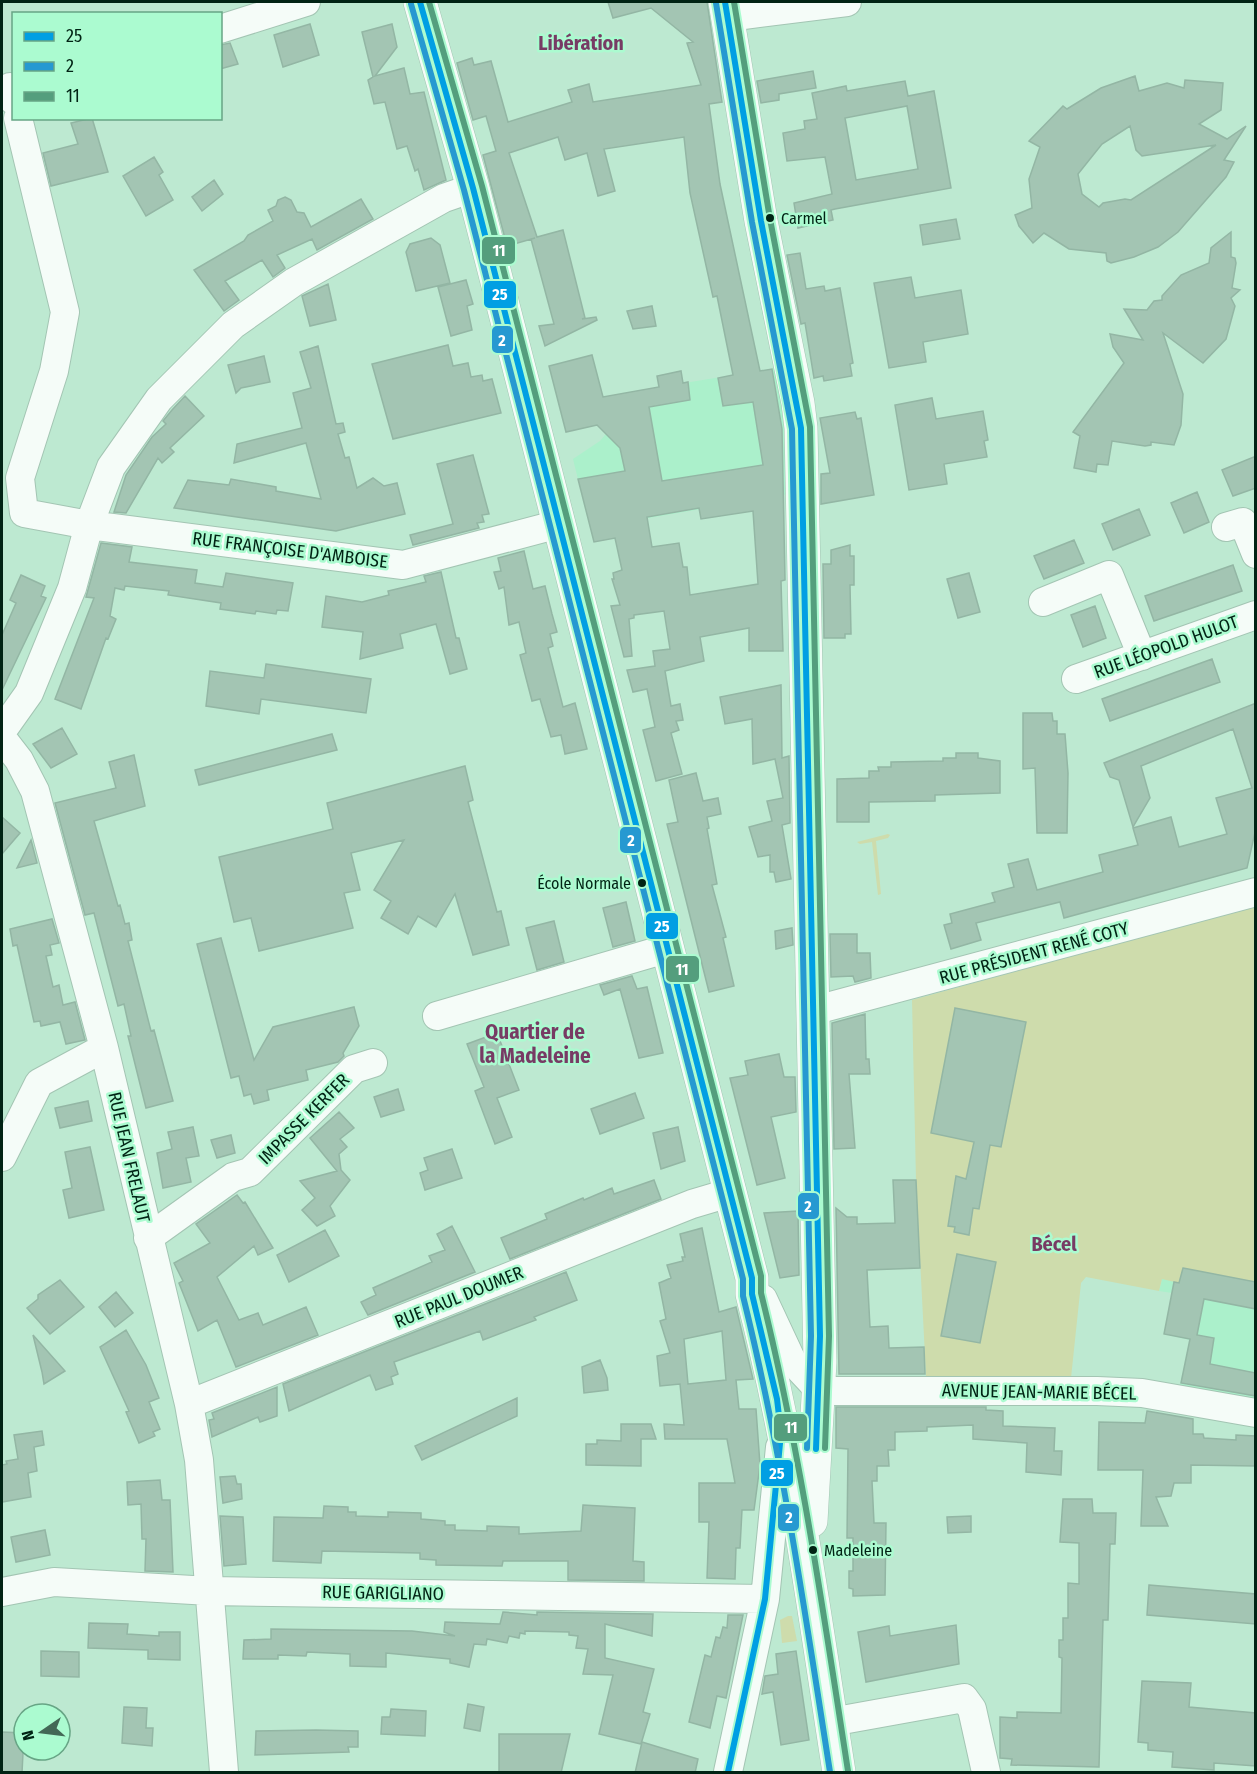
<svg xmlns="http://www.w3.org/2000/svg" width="1257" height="1774" font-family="'Fira Sans Condensed',sans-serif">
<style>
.built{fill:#abf0cb}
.green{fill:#cedcac}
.building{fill:#a3c5b3;stroke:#93b6a4;stroke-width:1.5;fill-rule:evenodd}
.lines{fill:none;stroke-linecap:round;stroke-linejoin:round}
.minor-casing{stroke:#a3c5b3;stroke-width:30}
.major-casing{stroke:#a3c5b3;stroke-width:34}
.minor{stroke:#f5fcf8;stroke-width:28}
.major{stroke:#f5fcf8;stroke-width:33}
.bus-1-casing{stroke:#abfbd0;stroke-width:10}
.bus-2-casing{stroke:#abfbd0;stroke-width:10}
.bus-3-casing{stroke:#abfbd0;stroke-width:10}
.bus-1{stroke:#009fe3;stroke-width:6}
.bus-2{stroke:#2699d1;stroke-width:6}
.bus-3{stroke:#549e7d;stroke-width:6}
.bus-dot{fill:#012314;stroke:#abfbd0;stroke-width:2}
.labels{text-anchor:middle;stroke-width:5;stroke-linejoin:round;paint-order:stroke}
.bus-label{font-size:16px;fill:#012314;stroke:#abfbd0;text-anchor:start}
.street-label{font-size:18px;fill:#012314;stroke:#abfbd0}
.neighbourhood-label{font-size:20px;font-weight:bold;fill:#773b64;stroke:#abfbd0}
.quarter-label{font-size:21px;font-weight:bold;fill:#773b64;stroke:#abfbd0}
.line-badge{stroke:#abfbd0;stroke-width:2}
.badge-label{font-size:16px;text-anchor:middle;font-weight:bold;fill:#fff}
</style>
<rect width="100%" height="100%" fill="#bde9d1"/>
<path class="built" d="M776,368L786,424L789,494L590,528L573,459L600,441L614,424L619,406L617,394Z
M1183,1268L1255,1282V1400L1180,1385L1190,1340L1164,1334L1172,1293L1159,1291L1162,1279Z"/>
<path class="green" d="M888,834L890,835L888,838L876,841L881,894L878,895L872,842L860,844L857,842Z
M1255,905V1282L1183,1268L1179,1283L1162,1279L1159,1291L1086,1277L1081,1283L1071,1378L926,1376L916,1180L912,1000Z
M788,1616H792L797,1641L782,1643L780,1620Z"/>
<path class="building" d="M608,2H707L722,102L709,104L720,184L760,371L772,369L782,429L785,580L781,581L783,651H749V628L700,637L704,661L665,671L671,706L680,704L683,720L676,721L679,730L671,733L682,774L656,781L643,730L655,727L647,689L633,692L627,670L655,666L653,651L670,649L664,611L634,615V618L629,619L632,656L624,657L611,606L620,605L612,579H614L613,573L622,570L615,538L594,542L578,479L625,471L620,448L597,425L566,432L549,366L592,355L603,397L659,387L657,376L681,371L683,383L688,382L690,400L649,407L662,481L763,465L753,402L723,406L718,378L733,375L717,296L713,297L690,193L684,137L604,149L615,191L598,196L587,153L565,160L558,137L509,153L537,237L563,230L585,318L582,319L596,317L597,320L545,346L539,326L554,324L531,239L535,238L507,246L483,155L496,151L486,116L473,120L457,63L472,58L474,65L491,61L508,122L572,102L568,90L589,84L593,102L701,85L687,43L693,42L651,8L613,18ZM699,508L701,519L753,511L758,584L690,595L687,567H683L679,543L652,547L647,517Z
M310,24L319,55L283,67L274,35Z
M392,24L397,47L375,76L404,68L410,94L424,92L446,180L424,190L418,169L415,171L407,146L397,149L385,102L374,104L368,80L373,77L362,32Z
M230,43L238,64L220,69V45Z
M813,71L816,88L779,94V100L761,103L757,81Z
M1135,76L1139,91L1167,83L1184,88L1185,80L1223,83L1221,110L1199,124L1227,139L1246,126L1224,160L1234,162L1226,177L1178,232L1158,247L1134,257L1111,263L1107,261L1106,253L1069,249L1044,233L1033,243L1019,226L1015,215L1032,208L1029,179L1040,147L1029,141L1063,106L1067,109L1101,88ZM1130,126L1136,150L1142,156L1216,145L1131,200L1125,199L1103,203L1099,207L1082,194L1078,174L1102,144Z
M905,81L908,96L934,91L951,188L835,209L831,210L833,220L798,228L794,203L832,194L825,157L787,161L783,133L805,129L804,121L817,119L812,93L846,86L847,91ZM907,106L918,169L856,180L845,118Z
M92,118L108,172L51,186L43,153L78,144L71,123Z
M154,157L163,172L159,175L173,200L146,216L123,176Z
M214,180L223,194L202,211L192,197Z
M285,197L291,200L297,212L304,213L311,227L361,199L373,219L317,250L312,239L277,255L285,268L273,277L262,260L225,281L239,300L224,311L194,270L244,241L248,235L273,221L268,210L276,206L278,200Z
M956,219L960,239L923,245L920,225Z
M1231,232V257L1235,258L1236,263L1232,288L1240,290L1231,298L1235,306L1226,339L1203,363L1163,333L1183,394L1181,425L1174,445L1151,442V445L1145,446L1112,441L1108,465L1097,464L1096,472L1074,468L1080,436L1073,432L1124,363L1113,347L1110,334L1143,340L1124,309L1147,310L1154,301L1162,300V296L1181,275L1209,263L1211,248Z
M431,238L440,245L450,283L416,291L406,252L410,244Z
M800,253L806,289L824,286L825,291L840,288L853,363L850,364L852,376L824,381L823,376L814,378L805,323L801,324L787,255Z
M911,277L915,298L961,290L968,334L923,342L926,362L889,368L874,283Z
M466,280L473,304L467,306L472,330L451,336L438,287Z
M328,284L336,320L310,326L302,296Z
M652,306L656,326L633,329L627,311Z
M448,345L453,366L468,363L471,377L482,375L483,381L492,379L501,413L393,439L372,364Z
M318,346L336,424L343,423L345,432L338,434L345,458L349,457L357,488L373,478L384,486L397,483L405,514L336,531L174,508L188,480L229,485L231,479L276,487V491L321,499L306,443L234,463L237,444L302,428L293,393L311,388L300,352Z
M264,356L270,382L241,388L236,393L228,365Z
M185,396L204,416L170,448L174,452L162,463L158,458L126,513L114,512L126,475L152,437L166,424L163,421L172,410Z
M932,398L936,419L983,411L988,440L984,441L987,457L944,464L947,484L909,490L895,405Z
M855,412L857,419L861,418L874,495L821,504V474L830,473L820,418Z
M473,455L489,514L482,515L484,522L477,523L479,528L413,545L410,535L453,524L437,464Z
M1256,456V488L1233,496L1222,470Z
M1197,492L1209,522L1184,533L1171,503Z
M1139,509L1150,535L1113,550L1102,524Z
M1074,540L1084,563L1044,579L1034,556Z
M101,543L132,547L129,562L197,570L195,583L223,587L226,573L293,583L288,611L277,610L276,614L256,611L255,614L220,609L221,603L168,595L169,591L125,586L124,590L115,588L110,616L116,619L108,639L106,638L81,709L55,699L94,598L86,597Z
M850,545V556H854V585H850L851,634H845V638H824L823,564H831V550Z
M524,551L533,589L545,586L552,614L557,632L550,634L553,646L548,648L563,707L575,703L587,749L565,754L561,735L551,737L540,699L532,701L520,655L526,653L519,622L509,625L504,587L499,589L494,572L501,571L498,558Z
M1233,565L1242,591L1154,621L1145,596Z
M441,572L456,638H459L467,669L450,674L436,624L400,634L403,648L360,659L363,632L322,627L326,596L362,602L389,595L388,591L426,582L424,576Z
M969,573L980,612L958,618L947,579Z
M21,575L45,586L41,596L46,598L2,690V635L16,603L10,600Z
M1095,606L1106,638L1083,647L1071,615Z
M1212,659L1220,682L1110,721L1102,699Z
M266,664L371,679L366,713L261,699L259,714L206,706L210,671L264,678Z
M781,685L782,758L789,756L790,823L782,825L791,879L776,882L774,872H770V855L758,857L749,827L772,821L767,801L783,798L775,759L753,764L752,719L725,724L720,697Z
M1256,703V828L1247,868L1064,918L1060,902L976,923L981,940L951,949L944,925L952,923L950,914L995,902L992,893L1014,887L1008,864L1028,859L1037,890L1103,872L1099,855L1138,845L1133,828L1171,817L1179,847L1227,834L1216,798L1252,788L1233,729L1141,766L1150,798L1133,827L1119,780L1110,777L1104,763Z
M1023,713H1052L1053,721H1057V734H1065L1068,773L1067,833H1037L1035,768L1023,769Z
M62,728L77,754L51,768L33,744Z
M332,734L337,750L199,785L195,770Z
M956,753H978V758L1000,761V793L935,795V801L869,802V822H837V779L869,778V771H879L878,767H891V762L943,761V758H956Z
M134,755L145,806L94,821L118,906L120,905L125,924L129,923L132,940L128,941L151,1031L154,1030L173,1101L146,1108L128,1036H131L124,1004L118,1006L94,913L85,915L55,803L116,788L109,762Z
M465,766L473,800L468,802L497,912L501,911L509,945L473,955L455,894L436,927L418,916L408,934L381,918L391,901L374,890L404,840L351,853L360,890L344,893L353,928L259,951L251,918L234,922L219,857L333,829L327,803Z
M696,773L703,801L718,798L721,814L707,817L709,828L707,829L717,884L712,885L726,937L723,938L734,986L709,992L667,824L678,822L669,780Z
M2,817L20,833L2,854Z
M31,840L37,863L17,868Z
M626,902L635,941L613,947L603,908Z
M52,919L59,943L50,945L52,955L46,956L53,987L59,985L63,1005L75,1002L85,1040L66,1044L60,1022L41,1026L40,1021L34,1022L17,945L13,946L10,929Z
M554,921L564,962L537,970L526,928Z
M792,928L793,945L776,949L775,931Z
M830,934H857V953H870L871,978L855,982L853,976L831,977Z
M221,938L254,1060L273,1027L354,1007L359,1026L343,1053L344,1056L338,1062L306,1070L308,1080L267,1090L269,1100L254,1104L251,1094L244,1096L239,1076L231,1078L197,944Z
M632,976L637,989L647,987L663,1053L639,1058L620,989L604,995L600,985Z
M955,1008L1026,1022L1001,1147L990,1145L979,1209L973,1208L969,1235L954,1232L955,1227L948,1226L956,1176L966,1179L974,1142L931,1133Z
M865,1014L866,1059H869L870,1074H849L855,1148L834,1149L832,1023Z
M497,1033L519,1090L497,1098L512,1137L495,1144L475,1091L484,1087L467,1044Z
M779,1054L784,1077H795L796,1112L771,1117L785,1178L757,1185L730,1078L748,1075L745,1061Z
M398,1089L404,1110L381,1117L374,1097Z
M635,1093L644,1118L600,1134L591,1109Z
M88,1101L92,1121L60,1128L55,1108Z
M339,1112L354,1128L340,1139L347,1147L339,1154L341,1170L350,1180L330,1206L335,1216L317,1226L302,1210L315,1198L300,1181L337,1171L310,1138Z
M193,1127L199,1156L186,1158L191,1182L163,1188L157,1153L172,1149L168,1132Z
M678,1127L685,1161L661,1169L653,1133Z
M231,1135L235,1153L217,1158L211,1140Z
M90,1147L104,1210L69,1218L63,1190L72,1188L65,1152Z
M452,1149L462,1178L425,1190L420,1173L428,1170L424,1158Z
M654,1180L661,1199L510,1259L501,1238L547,1219L545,1214L583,1198L584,1200L612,1188L614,1194Z
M893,1180H916L920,1268L867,1270L870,1327L888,1326L889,1348L924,1347L925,1374H839L836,1208L847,1217H857V1224L895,1223Z
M237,1195L243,1203L245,1202L273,1248L258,1255L254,1246L217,1277L239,1320L258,1313L263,1325L306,1307L318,1335L236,1367L217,1320L198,1331L179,1283L183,1281L174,1263L210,1243L196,1224Z
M798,1211L799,1275L780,1278L764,1213Z
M452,1226L475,1272L368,1315L361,1302L376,1295L373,1288L432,1262L429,1256L445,1250L437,1234Z
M702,1228L719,1312L736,1307L753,1379L736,1380L739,1409H756L760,1465L754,1510H742L740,1548H736L735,1579L707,1578L709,1522H699V1483H735L727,1439H665L664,1424L684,1425L680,1384L660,1386L657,1356L670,1353L660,1321L666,1319L659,1283L671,1278L667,1265L683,1261L682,1257H685L680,1234ZM722,1331L726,1380L688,1384L684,1339Z
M325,1230L339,1256L289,1282L277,1255Z
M957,1254L996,1262L980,1343L941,1336Z
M1183,1268L1256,1282V1309L1204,1299L1197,1335L1214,1338L1210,1364L1256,1373V1396L1181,1383L1190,1339L1164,1334L1174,1282L1179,1283Z
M566,1272L577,1300L534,1317L536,1320L483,1340L480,1331L394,1362L398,1374L391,1377L393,1384L376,1390L370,1375L289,1411L283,1384Z
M60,1280L84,1307L50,1334L27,1308L38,1299V1295Z
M116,1292L133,1313L115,1327L99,1307Z
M126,1330L146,1365L159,1398L149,1402L160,1429L153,1432L155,1436L139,1443L126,1412L129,1411L100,1347Z
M33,1335L65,1371L44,1384L42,1372Z
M600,1360L607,1378L608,1390L584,1393L582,1367Z
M277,1387V1416L260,1422L258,1417L212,1437L209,1420L214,1419L212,1413Z
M517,1398V1416L422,1460L415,1446Z
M836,1407H986V1410L1003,1411V1426L1055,1428L1054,1451H1062L1061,1475L1026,1472L1027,1443L973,1439V1425L927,1427V1431L895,1432V1450H888L889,1466H877V1481H872L874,1523H886L885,1595L853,1596V1589L849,1588V1571H853V1538H847L848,1449L836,1448Z
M1147,1411L1193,1419V1434H1203L1204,1438L1236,1440V1435L1256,1436V1466L1191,1465V1483H1174L1171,1496L1156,1497L1168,1526H1141L1143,1470H1098L1099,1422L1145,1423Z
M621,1424H651L656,1439H641V1466L586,1465V1444H597V1440L621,1441Z
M42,1431L44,1445L34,1447L37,1471L28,1473L31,1497L2,1502V1465L7,1464L6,1461L18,1459L14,1435Z
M235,1476L237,1484H241L242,1499L223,1503L220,1477Z
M160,1480L162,1500H170L173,1572L145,1571L146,1539H142L141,1504L128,1505L127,1482Z
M1063,1499H1092L1093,1513H1116L1115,1544H1110L1108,1620H1103L1099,1767L1011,1765L1012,1759L1000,1758V1717L1017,1718V1712L1061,1713L1062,1658L1059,1657V1640H1063V1618H1068V1583L1079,1584V1543L1060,1542Z
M583,1505L635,1508L633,1561L644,1562V1581L568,1580V1561H503L502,1566L436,1565V1560L420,1559V1553L322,1551L321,1563L273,1561L274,1517L323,1518L324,1506L348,1507V1512H356V1516L388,1517V1512L421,1513V1519L445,1521V1525H455V1530L487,1531V1526L519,1527V1534L581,1531Z
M220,1516L243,1517L246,1564L224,1566Z
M971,1516V1532L948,1533L947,1517Z
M45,1530L50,1555L16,1562L11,1537Z
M1149,1585L1256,1594V1624L1147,1615Z
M503,1612L537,1615V1612L653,1614L652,1636L605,1624V1658L654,1669L643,1712L650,1714L641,1744L599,1734L613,1675L583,1674L588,1649L576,1648L578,1636L569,1635V1632L525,1631V1634L520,1633L519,1638L509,1636L507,1643L487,1639L486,1645L474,1644L469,1667L450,1663V1659L386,1653V1667L350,1666V1654L307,1652L306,1656L278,1655V1659H243L244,1640L271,1639V1629L412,1631L455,1636L444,1632L445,1622L500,1624Z
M728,1615H743L726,1698L717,1696L710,1728L689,1722L705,1655L711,1657L716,1637L720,1638L723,1627L727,1628Z
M89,1623L128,1624L127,1634L159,1636V1632H180V1660L148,1659V1650L88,1648Z
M956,1625L959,1664L866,1682L858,1632L889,1626L890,1636Z
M41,1651L79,1652V1677L41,1676Z
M796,1651L809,1740L781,1745L773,1692L762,1694L765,1676L778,1674L776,1654Z
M1142,1681L1191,1683L1189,1707L1256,1713V1766L1214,1763V1770L1172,1767L1173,1752L1148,1750V1743L1138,1742Z
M468,1704L484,1707L480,1731L464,1728Z
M124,1707L147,1708L146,1728H153L152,1746L122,1743Z
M391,1709L426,1711L425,1736L381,1734L382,1717H390Z
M316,1730L358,1731V1747H348L349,1752L255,1755L256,1731Z
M2,1732L24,1733L22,1773H2Z
M499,1734H570L561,1773H499Z
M642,1742L698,1759L695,1773H635Z"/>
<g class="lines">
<defs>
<path id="minor" d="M728,17L847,2
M220,29L306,2
M10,87L14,101
M18,118L65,312L54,371L20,478L24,513L89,525L403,565L559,524
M1226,527L1243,522L1256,554
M1043,602L1109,575L1142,656
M1076,679L1256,615
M2,731L29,693L72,588L89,525L111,467L159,399L233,325L294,282L444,198L473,188
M2,738L19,760L35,791L104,1048L189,1404L199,1460L224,1772
M812,1011L1256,892
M437,1016L669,948
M2,1157L39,1083L104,1048
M148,1238L233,1177L250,1172L354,1069L373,1063
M763,1299L792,1361L820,1391H1097L1142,1393L1256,1413
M189,1404L692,1204L729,1193
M2,1592L54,1582L210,1591L765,1599
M831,1722L964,1698L972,1709L986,1772
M728,1772L765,1599L780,1447"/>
<path id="major" d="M420,2L473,188L752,1278V1294C793,1451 814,1612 839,1772
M725,2L761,221L798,403L801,428L820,1362L811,1521"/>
</defs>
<use href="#minor" class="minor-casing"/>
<use href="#major" class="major-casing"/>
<use href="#minor" class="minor"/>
<use href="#major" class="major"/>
<defs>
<path id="bus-1" d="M420,2L473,188L752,1278V1294L777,1399L781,1433L765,1599L728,1772
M725,2L761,221L801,428L820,1336L816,1449"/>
<path id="bus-2" d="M716,3L752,222L792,429L811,1336L807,1448
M411,4L464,190L743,1279V1296C782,1453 805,1613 830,1772"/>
<path id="bus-3" d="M429,2L482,186L761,1276V1293C800,1450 823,1610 848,1771
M734,2L770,219L810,427L829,1336L825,1448"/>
</defs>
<use href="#bus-1" class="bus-1-casing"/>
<use href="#bus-2" class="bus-2-casing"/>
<use href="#bus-3" class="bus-3-casing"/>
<use href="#bus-1" class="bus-1"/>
<use href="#bus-2" class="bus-2"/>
<use href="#bus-3" class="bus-3"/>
</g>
<g class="bus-dot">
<circle cx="770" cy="218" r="5"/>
<circle cx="642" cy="883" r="5"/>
<circle cx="813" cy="1550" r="5"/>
</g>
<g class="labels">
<g class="bus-label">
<text x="781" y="224">Carmel</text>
<text x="631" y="889" text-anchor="end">École Normale</text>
<text x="824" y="1556">Madeleine</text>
</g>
<g class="street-label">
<text transform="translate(290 550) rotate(7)" y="6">RUE FRANÇOISE D'AMBOISE</text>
<text transform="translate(1166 647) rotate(-20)" y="6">RUE LÉOPOLD HULOT</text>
<text transform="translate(1034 953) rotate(-15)" y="6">RUE PRÉSIDENT RENÉ COTY</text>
<text transform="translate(304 1119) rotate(-45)" y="6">IMPASSE KERFER</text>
<text transform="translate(129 1157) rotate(77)" y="6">RUE JEAN FRELAUT</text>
<text transform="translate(459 1297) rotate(-22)" y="6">RUE PAUL DOUMER</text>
<text transform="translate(1039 1392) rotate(1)" y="6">AVENUE JEAN-MARIE BÉCEL</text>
<text transform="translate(383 1593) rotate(1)" y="6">RUE GARIGLIANO</text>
</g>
<g class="neighbourhood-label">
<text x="581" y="50">Libération</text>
<text x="1054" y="1251">Bécel</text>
</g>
<g class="quarter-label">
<text x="535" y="1039">Quartier de<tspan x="535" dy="24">la Madeleine</tspan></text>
</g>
</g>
<g class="line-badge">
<rect x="481" y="236" width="35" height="29" rx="6" fill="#549e7d"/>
<rect x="483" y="280" width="34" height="29" rx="6" fill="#009fe3"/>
<rect x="491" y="325" width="23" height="29" rx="6" fill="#2699d1"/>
<rect x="619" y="826" width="23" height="28" rx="6" fill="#2699d1"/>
<rect x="645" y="912" width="34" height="28" rx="6" fill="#009fe3"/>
<rect x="665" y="955" width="35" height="28" rx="6" fill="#549e7d"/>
<rect x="797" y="1192" width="23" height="28" rx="6" fill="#2699d1"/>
<rect x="773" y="1413" width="35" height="29" rx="6" fill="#549e7d"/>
<rect x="760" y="1459" width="34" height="28" rx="6" fill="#009fe3"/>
<rect x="777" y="1503" width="23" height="29" rx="6" fill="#2699d1"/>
</g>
<g class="badge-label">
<text x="499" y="256">11</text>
<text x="500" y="300">25</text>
<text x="502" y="346">2</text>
<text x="631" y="846">2</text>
<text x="662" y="932">25</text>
<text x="682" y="975">11</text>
<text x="808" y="1212">2</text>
<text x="791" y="1433">11</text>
<text x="777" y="1479">25</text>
<text x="789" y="1523">2</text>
</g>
<rect width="1257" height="1774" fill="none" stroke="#012314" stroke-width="6"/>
<rect x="12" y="12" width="210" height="108" fill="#abfbd0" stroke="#67a585" stroke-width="1.5"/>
<rect x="24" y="32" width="30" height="9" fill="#009fe3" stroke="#67a585" stroke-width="1.5"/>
<text x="66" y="42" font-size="18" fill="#012314">25</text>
<rect x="24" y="62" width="30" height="9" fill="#2699d1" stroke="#67a585" stroke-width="1.5"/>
<text x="66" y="72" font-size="18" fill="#012314">2</text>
<rect x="24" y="92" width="30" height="9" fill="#549e7d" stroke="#67a585" stroke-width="1.5"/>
<text x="66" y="102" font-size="18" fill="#012314">11</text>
<g transform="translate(42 1732) rotate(256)"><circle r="28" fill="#abfbd0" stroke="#67a585" stroke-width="1.5"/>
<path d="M0-4.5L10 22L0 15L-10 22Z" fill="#436856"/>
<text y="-9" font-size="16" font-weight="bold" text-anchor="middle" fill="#012314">N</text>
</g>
</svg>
